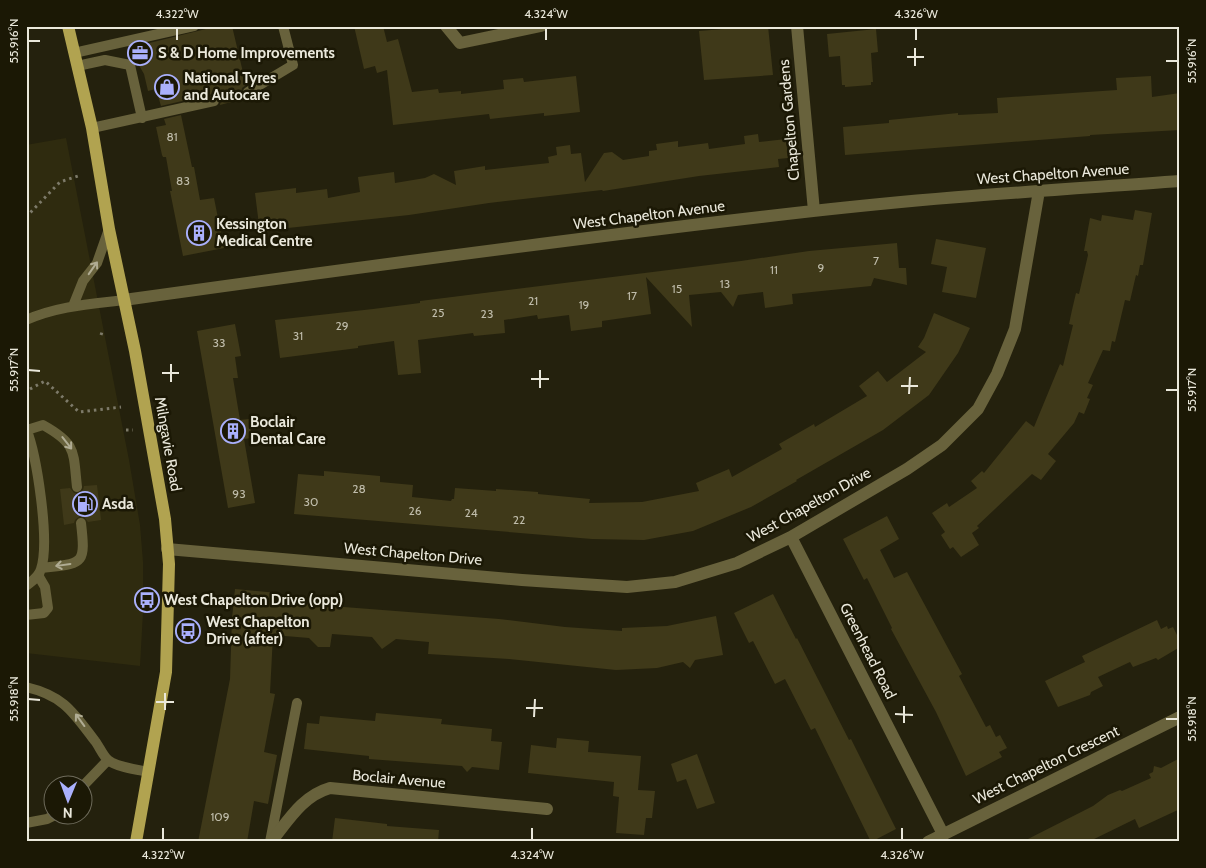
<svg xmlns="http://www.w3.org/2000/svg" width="1206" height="868" font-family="Cabin,sans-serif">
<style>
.built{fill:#2f2b0f}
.building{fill:#3f3919}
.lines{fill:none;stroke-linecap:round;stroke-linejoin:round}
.path{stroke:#7d7a69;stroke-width:3;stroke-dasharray:2.5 4;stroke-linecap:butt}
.lane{stroke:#68623c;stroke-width:10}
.street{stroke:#68623c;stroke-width:12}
.primary{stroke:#b1a350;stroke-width:12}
.oneway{stroke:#b0ac93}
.ticks{fill:none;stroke:#eae8db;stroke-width:2}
.labels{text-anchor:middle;stroke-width:5;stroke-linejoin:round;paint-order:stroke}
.number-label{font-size:12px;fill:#bfbcaa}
.poi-label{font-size:15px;font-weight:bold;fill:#eae8db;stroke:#1b1805;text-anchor:start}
.street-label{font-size:15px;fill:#eae8db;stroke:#1b1805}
.neatline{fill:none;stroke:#eae8db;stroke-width:2}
.ticks-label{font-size:12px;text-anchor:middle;fill:#eae8db}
</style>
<rect width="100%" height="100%" fill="#24210d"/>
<path class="built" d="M66,138L129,460L140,525L143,562V612L140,666L26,653V145Z"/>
<path class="building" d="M218,26H232L246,85L242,88L241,93L246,98L220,105L221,100L219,97L212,94L161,106L156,89L148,91L144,74L129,48Z
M354,26H383L387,42L398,39L412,92L438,89L439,93L461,91V94L504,89L503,80L523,78L524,82L576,76L580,112L544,116V113L490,119L489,114L393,125L387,70L377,73L375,66L364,69Z
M760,26H768L773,75L704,80L699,31Z
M876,29L878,52L871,53L873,82H871V85L845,87V85H842L840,56L829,57L827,34Z
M1151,76L1152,97L1180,93V130L1090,135V136L845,155L843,127L889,123V120L958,113V115L998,113L997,98L1117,90L1116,78Z
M181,115L192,167H194L200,200L214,198L224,248L183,256L170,191H172L166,157H163L162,155L156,127L166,125L164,119Z
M758,134L759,142L786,139L788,158L778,159L779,167L699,176L603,191L602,190L489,203L409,215L288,228L260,233L255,193L296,188V193L327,189L328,198L360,192L358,177L394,172L395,183L425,178L434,174L456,185L454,171L485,166V170L549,163L548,157L557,155L556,147L570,145L571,154L581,153L585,182L604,153L612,152L623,160L649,156V151L657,150L656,144L678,141V147L708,143L709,149L745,144L744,136Z
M1135,210L1152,213L1143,265H1140L1138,276L1136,275L1130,301L1125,300L1115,342L1112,341L1110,351L1103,350L1088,383L1093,385L1087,398L1090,399L1084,414L1079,412L1074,423L1048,454L1056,461L1041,480L1032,474L977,526L979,528L972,533L979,545L961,557L953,547L950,549L941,535L945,532L932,513L947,503L949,507L977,488L971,481L982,471L984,473L1026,421L1034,427L1060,364L1063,366L1073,325L1069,324L1072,310L1076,293L1079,294L1088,255L1087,251H1084L1090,218L1101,221L1102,215L1133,220Z
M936,239L986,248L976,298L942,292L947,267L931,264Z
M897,243L899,268H906L907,285L874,278L871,286L792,294L793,304L765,308L763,292L738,295L733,307L721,292L689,295L692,327L646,277L651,314L602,321V327L571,331L569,315L538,319L537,315L504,320L505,333L474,336L473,333L418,340L421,373L398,375L394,341L358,346V348L280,358L275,320L373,309L420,303V301L741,261L809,251Z
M934,313L970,328L958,353L929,395L883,430L796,480L797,481L751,507L693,531L644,540L592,539L294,514L298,474L324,476V471L380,476V482L413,485L412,497L451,501L452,499H454L455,488L496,491V489L538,492V494L590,499L589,503L642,502L699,491L696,483L729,469L732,477L782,449L779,444L814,424L815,427L867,396L859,386L878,371L887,382L926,352L918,347L924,338Z
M235,324L241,356L235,357L238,378H233L240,420L249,419L252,438L244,439L255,503L228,508L197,331Z
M97,485L101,520L88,522L84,517L80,516L75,520L74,523L64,525L60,489L70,488L74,493L78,494L83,490L84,486Z
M887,516L899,539L880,550L894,578L907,572L962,674L959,676L986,727L990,725L996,737L1000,735L1007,748L999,752L1002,757L966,776L936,712L891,629L892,628L867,578L864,580L843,539Z
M235,589L278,593L277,600L279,601V602L499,619L565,627L622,631V628L667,626L716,616L723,655L695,660L690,668L683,662L657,668L616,670L509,659L428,654L429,642L396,639L382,649L372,637L332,634L330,647H318L309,638L273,635L270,693L275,694L264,752L277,755L268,804L254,801L247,842H198L230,679L232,618Z
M773,594L796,639L797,638L849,740L851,739L896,829L871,842L815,728L811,730L785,679L775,684L753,641L749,643L734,613Z
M1157,620L1161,629L1167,626L1168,629L1173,627L1177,635L1180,636V647L1158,660L1156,658L1133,667L1130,662L1098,677L1103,686L1091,692L1090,695L1058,707L1045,681L1085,662L1082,656Z
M376,713L442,719L441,724L492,729L491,741L502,742L499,770L472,767L467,772L462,766L369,759V756L304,749L307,723L319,724L320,716L375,721Z
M557,738L589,741L588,752L641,756L638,790L655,791L652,818H646L644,835L616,833L619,797L613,796L614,782L528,773L531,745L556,748Z
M697,754L715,803L697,809L686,779L677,782L671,764Z
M1180,758V809L1139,828L1135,819L1088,842H1022L1093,806L1108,795L1120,790L1122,791L1151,778L1149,774L1153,772L1154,766L1161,768Z
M335,818L387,824V826L439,830L438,842H332Z"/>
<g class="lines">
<path class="path" d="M26,217L60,182L78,176
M101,335L102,332
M30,389L45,381L79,412L121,407
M126,430H133"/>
<path class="lane" d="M74,53L194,26
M77,66L105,60L130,65L142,118
M248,92L293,65L283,26
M92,128L214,101
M73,306L83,281L97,263L109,229
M26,320C57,306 91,304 124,300
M26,428C37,456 50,541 41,569C39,577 32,581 26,586
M27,430L43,425C77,444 73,451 77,487
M42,568C83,563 86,566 81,523
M26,615L44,613L48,608L45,587L38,575
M26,687C64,696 73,712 95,741C99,746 103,756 108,760C116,767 139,770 149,772
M82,787L108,760
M26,823L47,819L53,816
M270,842L297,703"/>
<path class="street" d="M446,26L460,43L541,26
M797,26L814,211
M124,300C353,268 583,237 813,211C934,197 1057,190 1180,181
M791,537L943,834
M167,549L522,580L627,587L675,582L737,563L791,537L907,469L942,445L978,409L997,374L1015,329L1039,191
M271,842C288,821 302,796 330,788L547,809
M928,842L1180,717"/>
<path class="primary" d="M68,26L92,128L109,229L135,351L165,519L169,564L166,672L136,842"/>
</g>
<defs><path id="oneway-shaft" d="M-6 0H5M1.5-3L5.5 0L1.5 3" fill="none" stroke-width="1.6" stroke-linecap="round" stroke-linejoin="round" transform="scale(1.25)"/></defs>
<g class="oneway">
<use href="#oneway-shaft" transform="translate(93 268) rotate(-55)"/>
<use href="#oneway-shaft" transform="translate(67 443) rotate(52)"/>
<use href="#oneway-shaft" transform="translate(63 565) rotate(172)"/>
<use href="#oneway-shaft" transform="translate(80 720) rotate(-126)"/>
</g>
<path class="ticks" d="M177,40V28M546,40V28M916,40V28M28,41H40M907,57H924M1166,61H1178M915,66V48M28,370L40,371M162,373H179M531,379H549M171,382V364M901,386H918M540,388V370M1166,390H1178M909,394L910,377M28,699L40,700M156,702H174M526,708H543M165,710V693M895,714L913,715M534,717L535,699M1166,719H1178M904,723V706M163,840V828M532,840V828M902,840V828"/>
<defs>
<symbol id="office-ring" viewBox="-11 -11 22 22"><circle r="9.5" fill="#1b1805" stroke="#aab0fc" stroke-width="1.5"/><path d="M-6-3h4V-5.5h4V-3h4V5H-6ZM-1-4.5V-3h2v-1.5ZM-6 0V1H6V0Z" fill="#aab0fc"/></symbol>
<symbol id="shop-ring" viewBox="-11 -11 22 22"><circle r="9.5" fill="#1b1805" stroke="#aab0fc" stroke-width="1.5"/><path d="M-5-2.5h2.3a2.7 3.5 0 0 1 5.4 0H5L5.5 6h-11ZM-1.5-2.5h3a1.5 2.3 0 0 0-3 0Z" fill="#aab0fc"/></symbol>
<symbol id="building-ring" viewBox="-11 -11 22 22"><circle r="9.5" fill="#1b1805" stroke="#aab0fc" stroke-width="1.5"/><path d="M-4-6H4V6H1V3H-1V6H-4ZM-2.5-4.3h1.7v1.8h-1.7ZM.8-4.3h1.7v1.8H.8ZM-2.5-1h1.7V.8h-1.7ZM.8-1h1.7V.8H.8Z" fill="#aab0fc"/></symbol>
<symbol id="fuel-ring" viewBox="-11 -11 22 22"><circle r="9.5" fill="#1b1805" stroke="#aab0fc" stroke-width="1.5"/><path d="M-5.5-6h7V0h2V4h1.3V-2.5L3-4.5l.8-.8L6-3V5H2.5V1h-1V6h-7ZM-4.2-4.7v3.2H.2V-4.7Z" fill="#aab0fc"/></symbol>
<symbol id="bus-ring" viewBox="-11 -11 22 22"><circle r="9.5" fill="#1b1805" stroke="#aab0fc" stroke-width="1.5"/><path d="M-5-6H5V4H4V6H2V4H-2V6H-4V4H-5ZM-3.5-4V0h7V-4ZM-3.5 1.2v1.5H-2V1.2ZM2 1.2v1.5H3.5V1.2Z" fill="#aab0fc"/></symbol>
</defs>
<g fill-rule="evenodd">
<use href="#office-ring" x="126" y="39" width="28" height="28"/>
<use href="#shop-ring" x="153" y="73" width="28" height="28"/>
<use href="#building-ring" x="185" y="219" width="28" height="28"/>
<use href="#building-ring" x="219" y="417" width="28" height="28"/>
<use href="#fuel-ring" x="71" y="490" width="28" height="28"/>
<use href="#bus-ring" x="133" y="586" width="28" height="28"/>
<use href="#bus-ring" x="174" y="617" width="28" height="28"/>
</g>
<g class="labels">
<g class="number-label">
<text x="172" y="141">81</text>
<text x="183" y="185">83</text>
<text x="876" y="265">7</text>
<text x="821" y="272">9</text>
<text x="774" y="274">11</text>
<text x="725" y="288">13</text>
<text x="677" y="293">15</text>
<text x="632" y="300">17</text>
<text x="533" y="305">21</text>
<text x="584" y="309">19</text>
<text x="438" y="317">25</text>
<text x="487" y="318">23</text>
<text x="342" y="330">29</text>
<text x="298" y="340">31</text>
<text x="219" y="347">33</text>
<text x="359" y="493">28</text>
<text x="239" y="498">93</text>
<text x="311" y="506">30</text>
<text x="415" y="515">26</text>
<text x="471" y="517">24</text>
<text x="519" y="524">22</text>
<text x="220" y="821">109</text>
</g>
<g class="poi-label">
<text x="158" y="58">S &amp; D Home Improvements</text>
<text x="184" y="83">National Tyres<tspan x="184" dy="17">and Autocare</tspan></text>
<text x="216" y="229">Kessington<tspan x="216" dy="17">Medical Centre</tspan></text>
<text x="250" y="427">Boclair<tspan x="250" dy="17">Dental Care</tspan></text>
<text x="102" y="509">Asda</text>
<text x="164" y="605">West Chapelton Drive (opp)</text>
<text x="206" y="627">West Chapelton<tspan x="206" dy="17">Drive (after)</tspan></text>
</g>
<g class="street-label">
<text transform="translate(789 120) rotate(-95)" y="5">Chapelton Gardens</text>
<text transform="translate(1053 174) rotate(-4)" y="5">West Chapelton Avenue</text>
<text transform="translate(649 215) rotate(-7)" y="5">West Chapelton Avenue</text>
<text transform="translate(168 444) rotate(80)" y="5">Milngavie Road</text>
<text transform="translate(809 505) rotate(-29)" y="5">West Chapelton Drive</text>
<text transform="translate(413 554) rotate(5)" y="5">West Chapelton Drive</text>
<text transform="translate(868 651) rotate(63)" y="5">Greenhead Road</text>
<text transform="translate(1046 765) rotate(-26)" y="5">West Chapelton Crescent</text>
<text transform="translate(399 779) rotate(5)" y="5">Boclair Avenue</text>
</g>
</g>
<rect width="1206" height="868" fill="none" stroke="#1b1805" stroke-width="55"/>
<g transform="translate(68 800) rotate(181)"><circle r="24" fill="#1b1805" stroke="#6e6b5b"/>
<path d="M0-4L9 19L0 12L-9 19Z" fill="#aab0fc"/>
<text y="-8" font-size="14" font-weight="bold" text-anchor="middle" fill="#eae8db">N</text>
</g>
<rect x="28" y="28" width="1150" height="812" class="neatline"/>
<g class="ticks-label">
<text x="177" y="18">4.322°W</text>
<text x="546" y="18">4.324°W</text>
<text x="916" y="18">4.326°W</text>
<text transform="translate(14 41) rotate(-90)" y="4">55.916°N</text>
<text transform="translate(1192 61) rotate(-90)" y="4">55.916°N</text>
<text transform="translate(14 370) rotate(-90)" y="4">55.917°N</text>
<text transform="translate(1192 390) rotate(-90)" y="4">55.917°N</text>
<text transform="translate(14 699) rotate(-90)" y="4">55.918°N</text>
<text transform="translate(1192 719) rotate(-90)" y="4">55.918°N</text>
<text x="163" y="859">4.322°W</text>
<text x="532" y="859">4.324°W</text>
<text x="902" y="859">4.326°W</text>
</g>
</svg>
